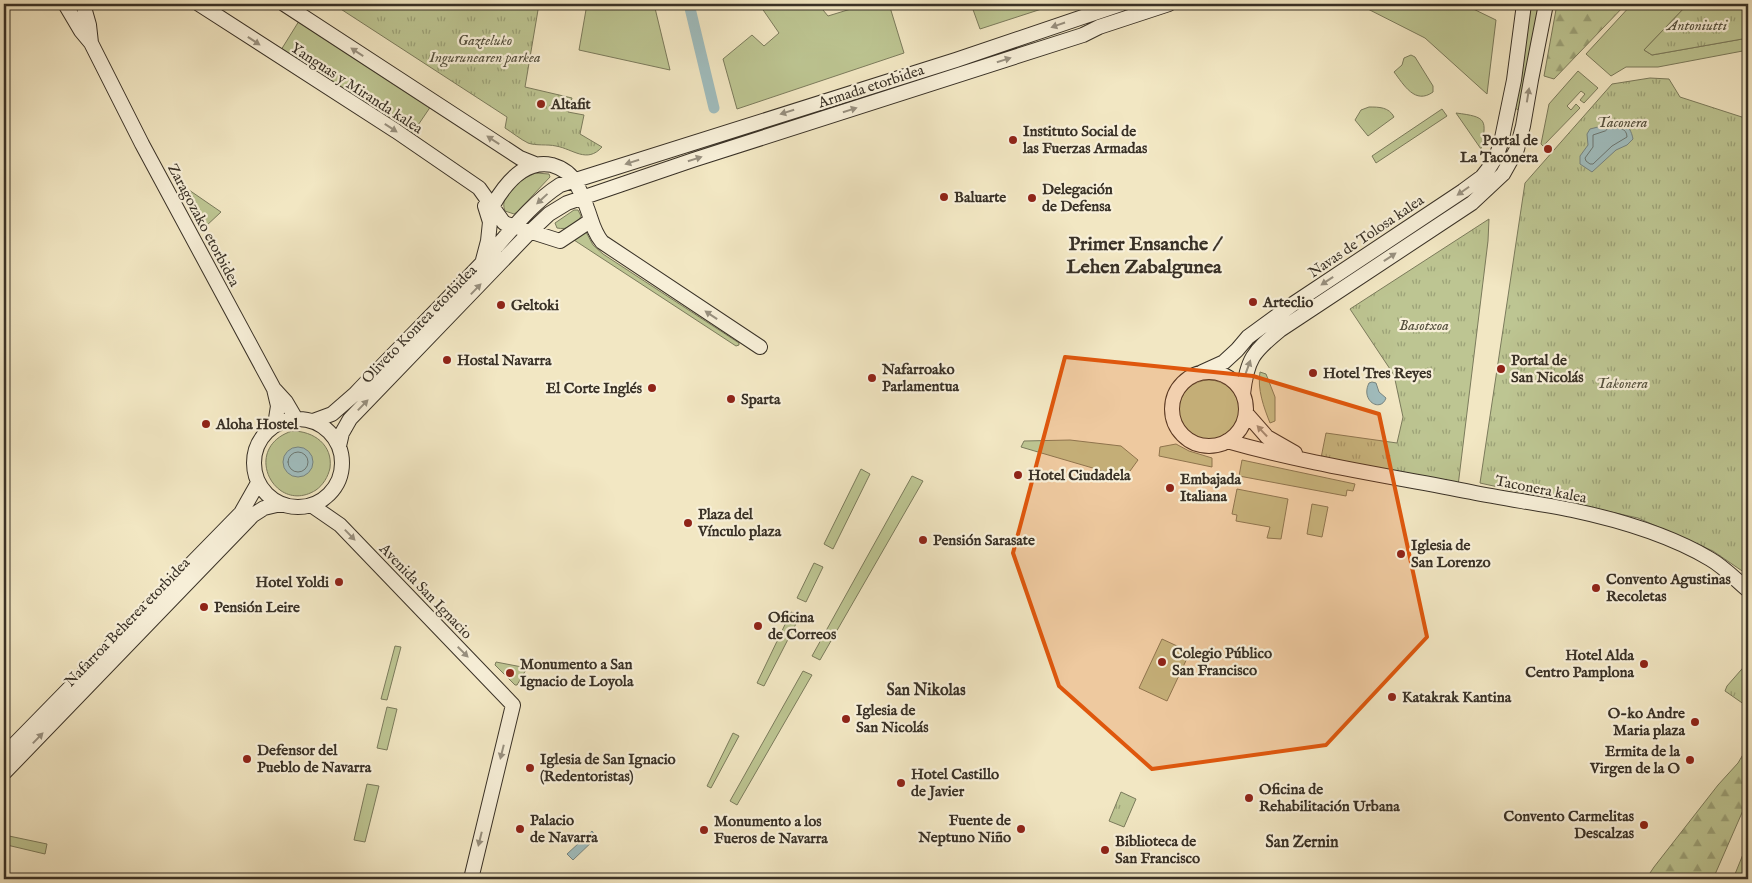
<svg xmlns="http://www.w3.org/2000/svg" width="1752" height="883" font-family="'IM FELL English',serif">
<style>
.green{fill:#bdc592;stroke:#7b7b5c}
.forest{fill:url(#forest-firs);stroke:#7b7b5c}
.park{fill:url(#park-tufts);stroke:#7b7b5c}
.water{fill:#a0bdbe;stroke:#778581}
.lines{fill:none;stroke-linecap:round;stroke-linejoin:round}
.shore{stroke:#6c7772;stroke-width:1}
.canal{stroke:#a0bdbe;stroke-width:11}
.secondary-casing{stroke:#393126;stroke-width:16}
.secondary{stroke:#f7efd8;stroke-width:14}
.oneway{fill:#98907f}
.marked{fill:#df570d;fill-opacity:0.2;stroke:#df570d;stroke-width:4;stroke-linejoin:round}
.poi-dot{fill:#8f2418;stroke:#f7efd8;stroke-width:2}
.labels{text-anchor:middle;stroke-width:4.5;stroke-linejoin:round;paint-order:stroke}
.park-label{font-size:15px;font-style:italic;fill:#534f3c;stroke:#f7efd8}
.street-label{font-size:15px;fill:#393126;stroke:#f7efd8}
.poi-label{font-size:15px;font-weight:bold;fill:#393126;stroke:#f7efd8;text-anchor:start}
.neighbourhood-label{font-size:16px;font-weight:bold;fill:#393126;stroke:#f7efd8}
.district-label{font-size:20px;font-weight:bold;fill:#393126;stroke:#f7efd8}
</style>
<defs>
<pattern id="forest-firs" width="22" height="20" patternUnits="userSpaceOnUse" patternTransform="scale(1.25)"><rect width="22" height="20" fill="#bdc592"/><path d="M5 1l3.5 6h-7zM16 11l3.5 6h-7z" fill="#9ba177"/></pattern>
<pattern id="park-tufts" width="24" height="20" patternUnits="userSpaceOnUse" patternTransform="scale(1.25)"><rect width="24" height="20" fill="#bdc592"/><path d="M3 7l-1-3M5 7V3M7 7l1-3M15 17l-1-3M17 17v-4M19 17l1-3" fill="none" stroke="#9ba177"/></pattern>
</defs>
<rect width="100%" height="100%" fill="#f2e7c3"/>
<filter id="stains"><feTurbulence type="fractalNoise" baseFrequency=".004" numOctaves="4"/><feColorMatrix values="0 0 0 0 .2 0 0 0 0 .09 0 0 0 0 .02 0 0 0 .5 -.17"/></filter>
<radialGradient id="worn" r=".72"><stop offset=".6" stop-color="#630" stop-opacity="0"/><stop offset="1" stop-color="#630" stop-opacity=".3"/></radialGradient>
<path class="green" d="M587,4H654L670,70L579,50Z
M759,4H818L828,16L867,4H889L904,53L737,109L723,59L752,35L764,46L779,33Z
M971,4H1057L980,29Z
M1358,4H1463L1496,20L1487,94L1425,38Z
M1526,4H1539L1524,105L1518,110L1514,107Z
M1632,4H1688L1644,50L1652,55L1748,38V50L1658,67H1626L1611,76L1586,54Z
M299,21L431,106L412,134L281,50Z
M1411,55L1415,57L1433,86V92C1415,105 1404,85 1394,72L1402,65L1404,58Z
M1578,71L1598,88L1584,103L1580,100L1585,94L1581,91L1567,106L1571,110L1576,104L1580,108L1543,146L1541,144L1549,104Z
M1369,107C1379,107 1389,107 1394,117L1368,136L1355,120L1361,110Z
M1442,109L1447,116L1376,163L1372,156Z
M1456,113C1487,117 1487,119 1481,149Z
M536,173L549,174L550,177L517,212L514,214L505,211C498,193 522,178 536,173Z
M189,190L221,212L205,227Z
M574,210H578L581,216C577,226 567,230 557,228L555,223Z
M586,232L593,245L603,254L739,343V345L736,346L574,240Z
M1260,372L1266,374L1275,397V421L1270,423C1264,408 1257,389 1260,372Z
M1179 410a30 30 0 1 1 60 0a30 30 0 1 1-60 0Z
M292,431C314,431 333,445 330,468C328,477 323,485 316,490C275,516 240,448 292,431Z
M1070,440L1121,446L1138,460L1130,471L1120,476L1021,447L1024,441Z
M1176,444L1189,451L1212,458V467L1159,456L1160,447Z
M1242,460L1355,484L1353,491L1347,490L1346,496L1239,476Z
M861,469L870,474L833,549L824,544Z
M912,476L923,481L820,660L812,656Z
M1237,489L1288,499L1281,539L1267,538L1270,527L1236,521L1237,515L1232,514Z
M1312,504L1328,507L1322,537L1307,534Z
M814,563L823,567L806,602L797,598Z
M791,612L800,616L764,686L757,683Z
M1162,639L1190,652L1167,701L1139,688Z
M395,646L401,647L387,700L381,699Z
M496,662L527,668L517,685H515L495,665Z
M803,671L812,675L737,805L730,801Z
M387,707L397,709L387,750L377,748Z
M733,733L739,736L711,788L707,786Z
M367,784L379,786L365,842L354,840Z
M9,836L47,844L45,854L7,845Z"/>
<path class="forest" d="M1557,4H1626L1554,79L1544,76Z
M1748,746V799L1713,879H1646L1654,867L1718,785L1738,763Z"/>
<path class="park" d="M333,4H539L525,87L572,98L568,112L584,115L580,134L602,147C587,164 573,149 556,146C547,144 536,146 528,143C520,139 513,133 505,128L507,117Z
M1688,4H1748V38L1652,55L1644,50Z
M1650,78L1669,79L1680,97L1748,119V575L1713,551L1638,518L1480,483L1525,183L1612,84Z
M1489,219L1488,241L1458,486L1321,458L1326,433L1397,443L1403,417L1394,375L1350,309Z
M1748,662V707L1725,691L1727,686Z
M1121,792L1136,799L1124,827L1109,821Z
M1748,842V879H1733Z"/>
<path class="water" d="M1606,122C1621,121 1630,123 1633,139L1627,145L1616,150L1592,172L1580,164V156L1588,145L1587,134L1590,129L1602,126Z
M1372,382L1376,383L1379,392L1386,398C1381,413 1360,401 1369,383Z
M283 462a15 15 0 1 1 30 0a15 15 0 1 1-30 0Z
M592,831L597,837L573,860L567,854Z"/>
<g class="lines">
<path class="shore" d="M1610,127C1618,127 1627,128 1627,137L1612,146L1593,164H1590L1586,161L1585,158L1593,147V135L1605,131Z
M288 462a10 10 0 1 1 20 0a10 10 0 1 1-20 0Z"/>
<path class="canal" d="M689,4L714,108"/>
<defs>
<path id="secondary" d="M65,4L81,31L91,43L142,144L274,389L278,406L275,425
M83,4L89,25L91,43
M199,4L396,131L479,188L504,223L560,241L590,221
M284,4L520,158L535,164
M493,205C505,184 524,159 552,165C562,168 571,174 576,183C580,191 584,199 587,208C592,221 593,231 602,242L760,347
M483,260L488,241L490,222L485,206
M1202,372L1224,362L1237,350L1248,337L1293,304L1463,191L1482,177L1489,168L1496,157L1501,143L1514,80L1524,4
M1172 409a37 37 0 1 1 74 0a37 37 0 1 1-74 0Z
M275,390L286,402L296,419
M1243,394C1247,359 1253,352 1280,330L1472,203L1503,174L1517,149L1523,126L1531,80L1546,4
M1246,413L1267,437L1295,453
M254 463a44 44 0 1 1 88 0a44 44 0 1 1-88 0Z
M313,421L332,414L355,394C397,350 440,307 482,263C507,236 529,205 560,185L956,60L1121,4
M1227,441C1307,464 1390,476 1471,492C1504,499 1538,503 1572,510C1619,520 1668,534 1710,559C1724,567 1736,580 1748,590
M339,446L342,433L350,419L531,231L549,214L567,203L693,160L1083,35L1099,27L1169,4
M311,505L340,525L513,705L471,879
M4,755L241,513L258,483
M4,773L253,515L264,508L281,504"/>
</defs>
<use href="#secondary" class="secondary-casing"/>
<use href="#secondary" class="secondary"/>
</g>
<defs><path id="oneway-solid" d="M-6-.8H1V-3.2L6.5 0L1 3.2V.8H-6Z" transform="scale(1.25)"/></defs>
<g class="oneway">
<use href="#oneway-solid" transform="translate(1058 25) rotate(161)"/>
<use href="#oneway-solid" transform="translate(254 41) rotate(34)"/>
<use href="#oneway-solid" transform="translate(357 52) rotate(-147)"/>
<use href="#oneway-solid" transform="translate(1004 60) rotate(-17)"/>
<use href="#oneway-solid" transform="translate(1528 95) rotate(-81)"/>
<use href="#oneway-solid" transform="translate(850 110) rotate(-18)"/>
<use href="#oneway-solid" transform="translate(787 112) rotate(163)"/>
<use href="#oneway-solid" transform="translate(391 128) rotate(33)"/>
<use href="#oneway-solid" transform="translate(493 140) rotate(-147)"/>
<use href="#oneway-solid" transform="translate(695 159) rotate(-18)"/>
<use href="#oneway-solid" transform="translate(632 162) rotate(162)"/>
<use href="#oneway-solid" transform="translate(1463 191) rotate(145)"/>
<use href="#oneway-solid" transform="translate(542 199) rotate(137)"/>
<use href="#oneway-solid" transform="translate(1390 257) rotate(-34)"/>
<use href="#oneway-solid" transform="translate(1327 281) rotate(146)"/>
<use href="#oneway-solid" transform="translate(476 289) rotate(-46)"/>
<use href="#oneway-solid" transform="translate(711 315) rotate(-146)"/>
<use href="#oneway-solid" transform="translate(1248 367) rotate(-70)"/>
<use href="#oneway-solid" transform="translate(363 405) rotate(-46)"/>
<use href="#oneway-solid" transform="translate(1262 431) rotate(-133)"/>
<use href="#oneway-solid" transform="translate(350 535) rotate(46)"/>
<use href="#oneway-solid" transform="translate(463 652) rotate(45)"/>
<use href="#oneway-solid" transform="translate(38 738) rotate(-46)"/>
<use href="#oneway-solid" transform="translate(502 752) rotate(104)"/>
<use href="#oneway-solid" transform="translate(480 839) rotate(104)"/>
</g>
<path class="marked" d="M1065,357L1253,376L1379,414L1427,637L1326,745L1152,769L1059,686L1013,553Z"/>
<g class="poi-dot">
<circle cx="541" cy="104" r="5"/>
<circle cx="1013" cy="140" r="5"/>
<circle cx="1548" cy="149" r="5"/>
<circle cx="944" cy="197" r="5"/>
<circle cx="1032" cy="198" r="5"/>
<circle cx="1253" cy="302" r="5"/>
<circle cx="501" cy="305" r="5"/>
<circle cx="447" cy="360" r="5"/>
<circle cx="1501" cy="369" r="5"/>
<circle cx="1313" cy="373" r="5"/>
<circle cx="872" cy="378" r="5"/>
<circle cx="652" cy="388" r="5"/>
<circle cx="731" cy="399" r="5"/>
<circle cx="206" cy="424" r="5"/>
<circle cx="1018" cy="475" r="5"/>
<circle cx="1170" cy="488" r="5"/>
<circle cx="688" cy="523" r="5"/>
<circle cx="923" cy="540" r="5"/>
<circle cx="1401" cy="554" r="5"/>
<circle cx="339" cy="582" r="5"/>
<circle cx="1596" cy="588" r="5"/>
<circle cx="204" cy="607" r="5"/>
<circle cx="758" cy="626" r="5"/>
<circle cx="1162" cy="662" r="5"/>
<circle cx="1644" cy="664" r="5"/>
<circle cx="510" cy="673" r="5"/>
<circle cx="1392" cy="697" r="5"/>
<circle cx="846" cy="719" r="5"/>
<circle cx="1695" cy="722" r="5"/>
<circle cx="247" cy="759" r="5"/>
<circle cx="1690" cy="760" r="5"/>
<circle cx="530" cy="768" r="5"/>
<circle cx="901" cy="783" r="5"/>
<circle cx="1249" cy="798" r="5"/>
<circle cx="1644" cy="825" r="5"/>
<circle cx="520" cy="829" r="5"/>
<circle cx="1021" cy="829" r="5"/>
<circle cx="704" cy="830" r="5"/>
<circle cx="1105" cy="850" r="5"/>
</g>
<g class="labels">
<g class="park-label">
<text x="1697" y="30">Antoniutti</text>
<text x="485" y="45">Gazteluko<tspan x="485" dy="17">Ingurunearen parkea</tspan></text>
<text x="1622" y="127">Taconera</text>
<text x="1424" y="330">Basotxoa</text>
<text x="1622" y="388">Takonera</text>
</g>
<g class="street-label">
<text transform="translate(871 86) rotate(-18)" y="5">Armada etorbidea</text>
<text transform="translate(357 88) rotate(33)" y="5">Yanguas y Miranda kalea</text>
<text transform="translate(204 225) rotate(62)" y="5">Zaragozako etorbidea</text>
<text transform="translate(1366 236) rotate(-34)" y="5">Navas de Tolosa kalea</text>
<text transform="translate(419 324) rotate(-46)" y="5">Oliveto Kontea etorbidea</text>
<text transform="translate(1541 489) rotate(11)" y="5">Taconera kalea</text>
<text transform="translate(426 591) rotate(46)" y="5">Avenida San Ignacio</text>
<text transform="translate(127 622) rotate(-46)" y="5">Nafarroa Beherea etorbidea</text>
</g>
<g class="poi-label">
<text x="551" y="109">Altafit</text>
<text x="1023" y="136">Instituto Social de<tspan x="1023" dy="17">las Fuerzas Armadas</tspan></text>
<text x="1538" y="145" text-anchor="end">Portal de<tspan x="1538" dy="17">La Taconera</tspan></text>
<text x="1042" y="194">Delegación<tspan x="1042" dy="17">de Defensa</tspan></text>
<text x="954" y="202">Baluarte</text>
<text x="1263" y="307">Arteclio</text>
<text x="511" y="310">Geltoki</text>
<text x="457" y="365">Hostal Navarra</text>
<text x="1511" y="365">Portal de<tspan x="1511" dy="17">San Nicolás</tspan></text>
<text x="882" y="374">Nafarroako<tspan x="882" dy="17">Parlamentua</tspan></text>
<text x="1323" y="378">Hotel Tres Reyes</text>
<text x="642" y="393" text-anchor="end">El Corte Inglés</text>
<text x="741" y="404">Sparta</text>
<text x="216" y="429">Aloha Hostel</text>
<text x="1028" y="480">Hotel Ciudadela</text>
<text x="1180" y="484">Embajada<tspan x="1180" dy="17">Italiana</tspan></text>
<text x="698" y="519">Plaza del<tspan x="698" dy="17">Vínculo plaza</tspan></text>
<text x="933" y="545">Pensión Sarasate</text>
<text x="1411" y="550">Iglesia de<tspan x="1411" dy="17">San Lorenzo</tspan></text>
<text x="1606" y="584">Convento Agustinas<tspan x="1606" dy="17">Recoletas</tspan></text>
<text x="329" y="587" text-anchor="end">Hotel Yoldi</text>
<text x="214" y="612">Pensión Leire</text>
<text x="768" y="622">Oficina<tspan x="768" dy="17">de Correos</tspan></text>
<text x="1172" y="658">Colegio Público<tspan x="1172" dy="17">San Francisco</tspan></text>
<text x="1634" y="660" text-anchor="end">Hotel Alda<tspan x="1634" dy="17">Centro Pamplona</tspan></text>
<text x="520" y="669">Monumento a San<tspan x="520" dy="17">Ignacio de Loyola</tspan></text>
<text x="1402" y="702">Katakrak Kantina</text>
<text x="856" y="715">Iglesia de<tspan x="856" dy="17">San Nicolás</tspan></text>
<text x="1685" y="718" text-anchor="end">O-ko Andre<tspan x="1685" dy="17">Maria plaza</tspan></text>
<text x="257" y="755">Defensor del<tspan x="257" dy="17">Pueblo de Navarra</tspan></text>
<text x="1680" y="756" text-anchor="end">Ermita de la<tspan x="1680" dy="17">Virgen de la O</tspan></text>
<text x="540" y="764">Iglesia de San Ignacio<tspan x="540" dy="17">(Redentoristas)</tspan></text>
<text x="911" y="779">Hotel Castillo<tspan x="911" dy="17">de Javier</tspan></text>
<text x="1259" y="794">Oficina de<tspan x="1259" dy="17">Rehabilitación Urbana</tspan></text>
<text x="1634" y="821" text-anchor="end">Convento Carmelitas<tspan x="1634" dy="17">Descalzas</tspan></text>
<text x="530" y="825">Palacio<tspan x="530" dy="17">de Navarra</tspan></text>
<text x="1011" y="825" text-anchor="end">Fuente de<tspan x="1011" dy="17">Neptuno Niño</tspan></text>
<text x="714" y="826">Monumento a los<tspan x="714" dy="17">Fueros de Navarra</tspan></text>
<text x="1115" y="846">Biblioteca de<tspan x="1115" dy="17">San Francisco</tspan></text>
</g>
<g class="neighbourhood-label">
<text x="926" y="695">San Nikolas</text>
<text x="1302" y="847">San Zernin</text>
</g>
<g class="district-label">
<text x="1144" y="250">Primer Ensanche /<tspan x="1144" dy="23">Lehen Zabalgunea</tspan></text>
</g>
</g>
<rect width="1752" height="883" fill="none" stroke="#f2e7c3" stroke-width="20"/>
<rect x="5" y="5" width="1742" height="873" fill="none" stroke="#393126" stroke-width="2.5"/>
<rect x="10" y="10" width="1732" height="863" fill="none" stroke="#393126"/>
<rect width="100%" height="100%" filter="url(#stains)"/>
<rect width="100%" height="100%" fill="url(#worn)"/>
</svg>
